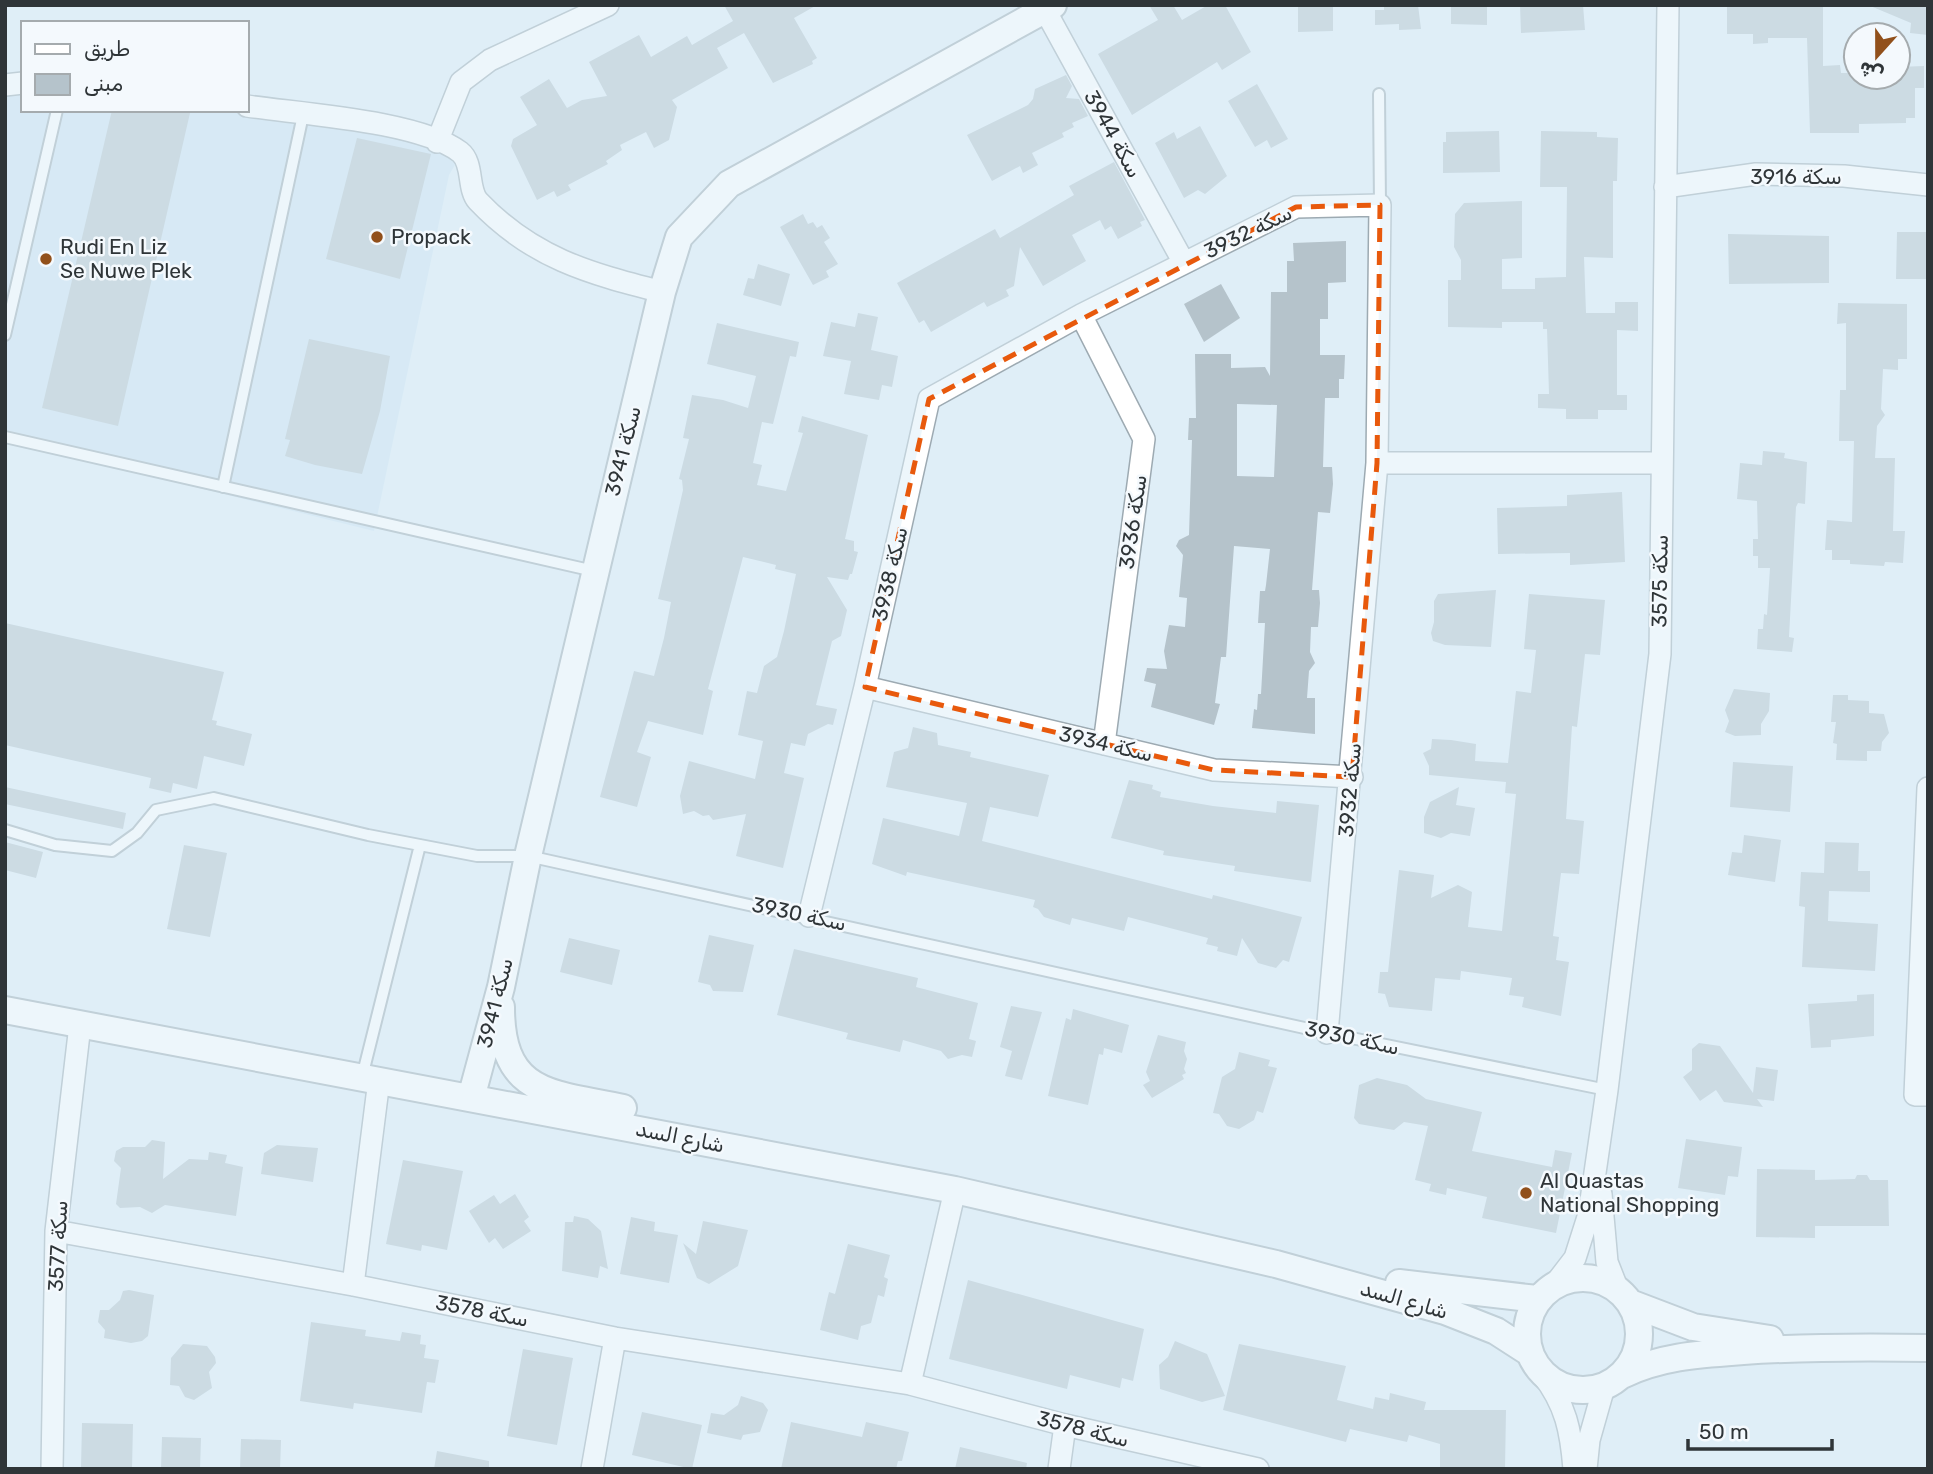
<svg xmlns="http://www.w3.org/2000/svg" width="1933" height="1474" font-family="Rubik,Vazirmatn,sans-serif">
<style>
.built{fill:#cee3f1}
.building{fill:#b5c3cb;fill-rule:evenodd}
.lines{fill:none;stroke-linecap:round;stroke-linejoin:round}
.service-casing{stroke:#9daab2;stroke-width:14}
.minor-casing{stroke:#9daab2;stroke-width:24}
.tertiary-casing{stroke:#9daab2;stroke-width:30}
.service{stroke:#fff;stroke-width:10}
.minor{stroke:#fff;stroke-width:21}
.tertiary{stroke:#fff;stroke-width:26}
.marked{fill:none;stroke:#e8590c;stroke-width:5;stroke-dasharray:14 9;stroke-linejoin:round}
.poi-dot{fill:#91501b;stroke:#f4f9fd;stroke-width:2.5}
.labels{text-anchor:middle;stroke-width:5;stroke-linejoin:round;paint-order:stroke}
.street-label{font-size:21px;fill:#2f3538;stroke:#f4f9fd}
.poi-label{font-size:21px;fill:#2f3538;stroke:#f4f9fd;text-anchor:start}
</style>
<rect width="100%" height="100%" fill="#dfeef7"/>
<path class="built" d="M5,87L23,88V110H247L303,115L462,153L449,175L374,531L5,440Z"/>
<path class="building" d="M724,5H817L794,18L817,58L812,61L813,64L773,83L744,33L717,48L728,68L672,100L677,107L669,140L654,148L646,132L620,145L622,150L606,161L608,164L568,185L571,190L557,197L554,191L537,200L511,146L513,139L537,125L520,97L549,79L567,108L582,100L607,96L589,62L639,35L651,57L687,36L692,45L733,21Z
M1149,5H1173L1182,20L1208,5H1225L1251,52L1222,70L1217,62L1132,115L1098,54L1158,20Z
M1298,5H1333V31L1298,32Z
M1384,5H1418L1421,29L1399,30V24L1375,25V10H1384Z
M1451,5H1487V25L1451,24Z
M1520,5H1583L1585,30L1521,33Z
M1727,5H1823V66L1840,65L1841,73H1856V77H1898V67L1924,66V88H1915V118H1906V123L1859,124V133H1810L1807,38H1768V43L1753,44V34H1727Z
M1868,5H1928V35L1910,33L1911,23Z
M1066,75L1072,86L1066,98L1079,99L1088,116L1072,123L1074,127L1062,133L1064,137L1032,153L1038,165L1023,173L1020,166L992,181L967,135L1028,105L1033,99L1035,89Z
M1257,84L1288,139L1271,148L1267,140L1255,147L1228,101Z
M112,110L190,113L118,426L42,408Z
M1200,126L1227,176L1205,194L1198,190L1184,198L1155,143L1174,132L1177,139Z
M1499,131L1500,172L1443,173V142H1446V132Z
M1541,131L1597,132V137L1618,138L1617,181H1613V258L1584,257L1586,313H1615V302H1638V331L1617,330V395H1627V410H1598V419H1566V409L1538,408V394H1549L1547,329H1543V322H1502V328L1448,327V280H1461V260L1454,247L1455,214L1464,203L1522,201V258L1502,259V289H1535V278L1566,277L1567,187H1540Z
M357,138L431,154L400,279L326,259Z
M1114,162L1145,220L1140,222L1142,226L1118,239L1111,226L1105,230L1100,220L1072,235L1086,261L1043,286L1020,247L1014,286L1006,290L1009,296L987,307L984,302L931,332L924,320L919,323L897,283L995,229L1000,238L1074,195L1069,186Z
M803,214L808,224L813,222L817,228L822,225L830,238L824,242L838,264L826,271L829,277L813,285L780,227Z
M1897,232H1928V279H1896Z
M1728,234L1829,236V283L1729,284Z
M1346,241V282L1328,283V319H1320V355H1345L1344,379H1339V398H1325L1323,467H1332L1333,484L1330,513L1318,512L1312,590H1319L1320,603L1318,627H1311L1310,652L1315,663L1309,671L1307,698H1315V734L1252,728L1254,709L1257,710L1258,694H1261L1265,623H1258L1260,591H1265L1266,585L1270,549L1234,546L1226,657H1221L1215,703L1220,704L1214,725L1151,707L1156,684L1144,681L1147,668L1167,669L1164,651L1169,625L1185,627L1187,598L1179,597L1183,555L1176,546L1179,540L1189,535L1192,440H1188L1189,418H1196L1195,354H1231V368L1265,367L1270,376L1271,292H1287V261H1294L1293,243ZM1237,404L1277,405L1274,477L1237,476Z
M758,264L790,274L781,306L743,295L748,278L754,279Z
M1221,284L1240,318L1204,342L1184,304Z
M1838,303L1907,304V359H1898V370L1883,369L1881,409L1885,415L1877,426L1875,458H1895L1893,531H1905L1903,563L1885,562L1884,566L1850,564V560H1832V550H1825L1827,520L1852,522L1854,441H1839L1840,390H1846V323L1837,324Z
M858,313L878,317L871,350L898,356L892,387L882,385L879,400L844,394L851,361L823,356L831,322L855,327Z
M717,323L799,342L796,357L790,356L773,424L762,422L753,463L762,465L757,485L786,491L803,433L798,432L802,416L868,435L845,539L854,541V551L858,552L852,574H850L848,580L827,577L847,610L841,636L832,641L816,705L837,709L833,725L828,724L808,734L805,746L791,743L784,773L804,778L783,868L736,856L746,814L713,820L709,815L703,816L694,811L683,814L680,796L689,761L755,779L763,741L738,735L747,691L757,693L764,666L777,657L784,631L796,574L775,569L776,565L743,557L708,689L713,691L703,735L648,721L637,752L651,757L637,807L600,797L634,671L654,676L664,638L671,602L658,599L683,490L682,480L679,479L689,439L683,438L692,395L723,400L748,408L756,376L707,364Z
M309,339L390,356L380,411L362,474L315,465L285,456L290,440L285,439Z
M1763,451L1785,453L1784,458L1807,462L1805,504L1798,503L1796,507L1789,637L1794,638L1792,652L1757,649L1758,629H1763L1764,614L1767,615L1770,568H1758V556H1753V539H1758L1757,501L1737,499L1740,463L1762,465Z
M1622,492L1625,562L1570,565V553L1498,554L1497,508L1567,506V495Z
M1496,590L1491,647L1445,645L1433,641L1431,633L1434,622V601L1438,594Z
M1529,594L1605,600L1600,655L1585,654L1577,727L1572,726L1566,819L1584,821L1579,874L1561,873L1553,936L1559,937L1556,960L1569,962L1561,1016L1522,1007L1524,997L1509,995L1512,978L1461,971L1460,980L1435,978L1432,1011L1389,1007L1385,994L1378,993L1380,972H1388L1399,870L1434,875L1431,898L1458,885L1472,892L1468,927L1502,931L1516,794L1505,793L1506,782L1429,775V766L1423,753L1431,749L1432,739L1451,740L1476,744L1475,761L1508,763L1516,691L1531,693L1536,650L1524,649Z
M5,623L224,672L212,720L217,721L216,725L252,734L244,766L204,756L197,789L173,783L171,793L149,788L151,778L5,745Z
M1734,689L1770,693L1769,711L1761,724V735L1735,736L1725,732L1729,721L1725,710Z
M1833,695H1848V700L1869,701V713L1884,714L1889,733L1882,742L1881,751H1867V761L1836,760L1837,744L1833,743L1836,722H1831Z
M913,727L937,733L938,745L971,752L970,757L1049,775L1038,817L990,807L982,841L1212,899L1213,895L1302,917L1289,962L1283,960L1276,968L1258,963L1242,938L1237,956L1217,951L1218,947L1206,944L1208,938L1128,917L1124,931L1072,918L1070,925L1044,917L1038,909L1033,907L1035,900L907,872L906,876L872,864L883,818L959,836L967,803L886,787L894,752L908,748Z
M1733,762L1793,766L1790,812L1730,807Z
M1129,780L1153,785L1152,789L1161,792L1160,797L1213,806L1276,813L1277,801L1319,805L1311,882L1234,871L1235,866L1163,855L1164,851L1111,838Z
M5,787L126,813L123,829L5,804Z
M1459,787L1456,805L1475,808L1470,836L1451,833L1441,838L1424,833V817L1430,802Z
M1744,835L1781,840L1775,882L1728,875L1732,852L1742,853Z
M5,842L43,852L36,878L5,870Z
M1825,842L1859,843L1858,871H1870V892L1829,891L1828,921L1878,924L1875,971L1802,967L1805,907L1799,906L1801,872L1824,873Z
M184,845L227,853L210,937L167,929Z
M709,935L754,945L743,992L713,991L710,985L698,982Z
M569,938L620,950L612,985L560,972Z
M794,949L918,978L916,987L978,1003L969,1039L976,1041L972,1057L962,1055L948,1059L941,1051L903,1040L900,1052L846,1039L848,1033L777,1015Z
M1874,994V1036L1831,1040V1047L1811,1048L1808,1004L1857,1001V995Z
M1011,1006L1042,1012L1022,1080L1005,1076L1012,1051L1000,1047Z
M1073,1009L1129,1025L1122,1053L1104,1048L1103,1055L1099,1054L1088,1105L1048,1096L1066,1018L1071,1020Z
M1158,1035L1186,1042L1184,1051L1187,1059L1184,1069L1186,1073L1182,1075L1184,1079L1152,1098L1143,1085L1150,1081L1146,1072Z
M1699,1043L1720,1046L1753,1093L1756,1067L1778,1070L1774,1101L1757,1099L1763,1107L1724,1102L1716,1090L1700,1101L1683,1077L1692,1070V1049Z
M1239,1052L1270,1060L1268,1066L1277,1068L1263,1113L1257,1111L1254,1120L1239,1129L1227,1126L1219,1114L1213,1113L1222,1077L1235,1069Z
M1377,1078L1407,1085L1426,1099L1482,1112L1472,1151L1552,1167L1555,1150L1572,1153L1556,1233L1482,1218L1487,1197L1447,1188L1446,1195L1429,1191L1431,1184L1415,1180L1428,1126L1404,1122L1394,1130L1359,1124L1354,1118L1359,1085Z
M1686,1139L1742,1147L1738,1177L1728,1176L1725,1195L1678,1188Z
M152,1140L165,1142L163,1179L189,1159L208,1160L209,1152L227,1155L225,1163L243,1167L236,1216L165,1205L152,1213L140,1207L120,1208L116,1204L121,1168L114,1161L116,1151L123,1147H145Z
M277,1145L318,1148L313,1182L261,1174L264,1153Z
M403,1160L463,1171L447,1250L422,1245L421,1251L386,1244Z
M1757,1169L1815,1170V1180L1855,1179L1857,1175H1867L1870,1180H1888L1889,1226H1815V1238L1756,1237Z
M515,1194L529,1217L524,1221L531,1231L503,1249L495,1238L489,1243L469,1211L494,1195L500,1204Z
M574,1216L588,1219L601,1231L608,1269L600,1266L598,1278L562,1271L565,1222H573Z
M631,1217L655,1222L654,1231L678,1235L669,1283L620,1274Z
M703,1221L748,1230L738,1266L709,1284L697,1278L683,1243L696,1254Z
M848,1244L890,1255L884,1277L888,1279L884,1297L878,1295L871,1323L861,1326L858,1340L820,1330L829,1292L835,1294Z
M968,1280L1144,1329L1133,1381L1122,1378L1120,1388L1070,1375L1067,1389L949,1359Z
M129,1290L154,1295L148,1336L142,1341L131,1343L104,1338L105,1330L98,1322L100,1310H109L120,1300L123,1291Z
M311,1322L366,1330L365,1336L400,1341L402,1332L421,1335L420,1344L426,1345L424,1358L439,1360L435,1383L427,1382L422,1413L354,1403L353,1409L300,1401Z
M1175,1341L1207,1354L1225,1396L1202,1402L1160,1389L1159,1365L1168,1357Z
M183,1344L207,1346L215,1357L216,1363L209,1372L212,1388L194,1400L185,1397L179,1386L170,1385L171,1358Z
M1239,1344L1346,1366L1337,1400L1373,1409L1375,1397L1389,1400L1390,1393L1426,1402L1424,1410H1506L1505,1469H1440V1444L1409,1435L1407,1442L1350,1429L1346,1442L1223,1410Z
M523,1349L573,1358L557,1445L507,1436Z
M741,1396L763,1403L768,1410L760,1432L743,1435L741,1440L707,1433L711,1413L724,1415L738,1405Z
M642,1412L702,1425L692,1469L632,1455Z
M791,1422L862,1437L866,1422L909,1432L902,1461H898L896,1469H781Z
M82,1423L133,1424L132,1469L81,1468Z
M162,1437L201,1438L200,1469H161Z
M241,1439L281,1440L280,1469H240Z
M960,1447L1027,1463L1026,1469H955Z
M437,1451L489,1461V1469H434Z"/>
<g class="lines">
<defs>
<path id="service" d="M1379,94L1380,205
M5,335L57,110
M5,437L594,571
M223,487L303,115
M5,830L55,845L112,851L137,833L156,810L214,798L368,835L477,856H528L1327,1033L1607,1090
M362,1077L420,845"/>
<path id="minor" d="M1045,10L1184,263
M5,85L23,83
M247,106C301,114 419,121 460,152C474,163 467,189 478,201C532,258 588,273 662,292
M437,142L461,82L490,60L608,5
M1665,187L1756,174L1844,176L1928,185
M1081,315L1144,439L1104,744
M1377,463H1662
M865,687L1214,770L1352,777
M1928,788L1915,1095H1928
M809,916L865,687L929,399L1081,315L1296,207L1380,205L1377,463L1327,1033
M1601,1194L1607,1262L1618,1290
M56,1231L353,1285L615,1338L910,1384L1065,1425L1258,1469
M1555,1284L1575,1258L1589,1214L1607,1090L1660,654L1668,5
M353,1285L379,1080
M1542,1374C1566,1405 1571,1431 1574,1469
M910,1384L955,1190
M52,1469L56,1231L80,1025
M592,1469L615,1338
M1059,1469L1065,1425
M1586,1469L1589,1440L1604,1387"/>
<path id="tertiary" d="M501,1007C501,1096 552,1093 623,1108
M5,1010L955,1190L1276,1264L1445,1311L1496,1331L1527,1351
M471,1098L501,987L528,856L662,292L679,237L729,184L1053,5
M1527 1334a56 56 0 1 1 112 0a56 56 0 1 1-112 0Z
M1399,1283L1537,1299
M1630,1303L1693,1327L1770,1339
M1622,1375C1661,1356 1701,1354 1743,1351C1805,1347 1866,1347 1928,1348"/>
</defs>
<use href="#service" class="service-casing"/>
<use href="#minor" class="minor-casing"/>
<use href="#tertiary" class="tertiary-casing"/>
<use href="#service" class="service"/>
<use href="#minor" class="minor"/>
<use href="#tertiary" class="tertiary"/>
</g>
<path d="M0 0H1933V1474H0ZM1380,205L1377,463L1352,777L1214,770L865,687L929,399L1296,207Z" fill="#dfeef7" fill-opacity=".55" fill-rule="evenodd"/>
<path class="marked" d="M1380,205L1377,463L1352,777L1214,770L865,687L929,399L1296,207Z"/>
<g class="poi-dot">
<circle cx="377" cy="237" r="7"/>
<circle cx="46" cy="259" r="7"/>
<circle cx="1526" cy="1193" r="7"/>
</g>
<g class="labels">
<g class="street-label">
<text transform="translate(1113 134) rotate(61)" y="7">سكة 3944</text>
<text x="1796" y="184">سكة 3916</text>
<text transform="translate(1248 232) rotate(-26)" y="7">سكة 3932</text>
<text transform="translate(623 451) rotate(-76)" y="7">سكة 3941</text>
<text transform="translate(1133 522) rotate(-82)" y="7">سكة 3936</text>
<text transform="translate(890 574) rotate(-77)" y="7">سكة 3938</text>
<text transform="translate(1660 581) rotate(-89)" y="7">سكة 3575</text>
<text transform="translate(1106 744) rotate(13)" y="7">سكة 3934</text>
<text transform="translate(1350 790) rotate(-85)" y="7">سكة 3932</text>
<text transform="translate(799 914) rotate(12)" y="7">سكة 3930</text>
<text transform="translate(495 1003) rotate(-76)" y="7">سكة 3941</text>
<text transform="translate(1352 1038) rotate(12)" y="7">سكة 3930</text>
<text transform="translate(680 1137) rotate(11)" y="7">شارع السد</text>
<text transform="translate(58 1246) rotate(-87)" y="7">سكة 3577</text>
<text transform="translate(1404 1300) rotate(16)" y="7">شارع السد</text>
<text transform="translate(482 1311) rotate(11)" y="7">سكة 3578</text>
<text transform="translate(1083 1429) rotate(14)" y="7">سكة 3578</text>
</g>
<g class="poi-label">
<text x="391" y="244">Propack</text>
<text x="60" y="254">Rudi En Liz<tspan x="60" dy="24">Se Nuwe Plek</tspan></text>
<text x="1540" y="1188">Al Quastas<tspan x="1540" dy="24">National Shopping</tspan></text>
</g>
</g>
<rect width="1933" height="1474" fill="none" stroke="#2f3538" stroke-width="14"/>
<rect x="21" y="21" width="228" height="91" fill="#f4f9fd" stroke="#a5abae" stroke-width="2"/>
<rect x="35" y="44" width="35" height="10" fill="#ffffff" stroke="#a5abae" stroke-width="2"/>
<text x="84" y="56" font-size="21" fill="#2f3538">طريق</text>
<rect x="35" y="74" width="35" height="21" fill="#b5c3cb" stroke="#a5abae" stroke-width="2"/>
<text x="84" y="91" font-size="21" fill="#2f3538">مبنى</text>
<g transform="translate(1877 56) rotate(201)"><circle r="33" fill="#f4f9fd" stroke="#a5abae" stroke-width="2"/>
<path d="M0-5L12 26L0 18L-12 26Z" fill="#91501b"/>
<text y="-10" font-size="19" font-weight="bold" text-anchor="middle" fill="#2f3538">ش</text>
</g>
<path d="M1688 1439v10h144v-10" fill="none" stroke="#2f3538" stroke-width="3.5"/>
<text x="1699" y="1439" font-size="21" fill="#2f3538" stroke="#f4f9fd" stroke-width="5" paint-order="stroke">50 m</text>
</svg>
